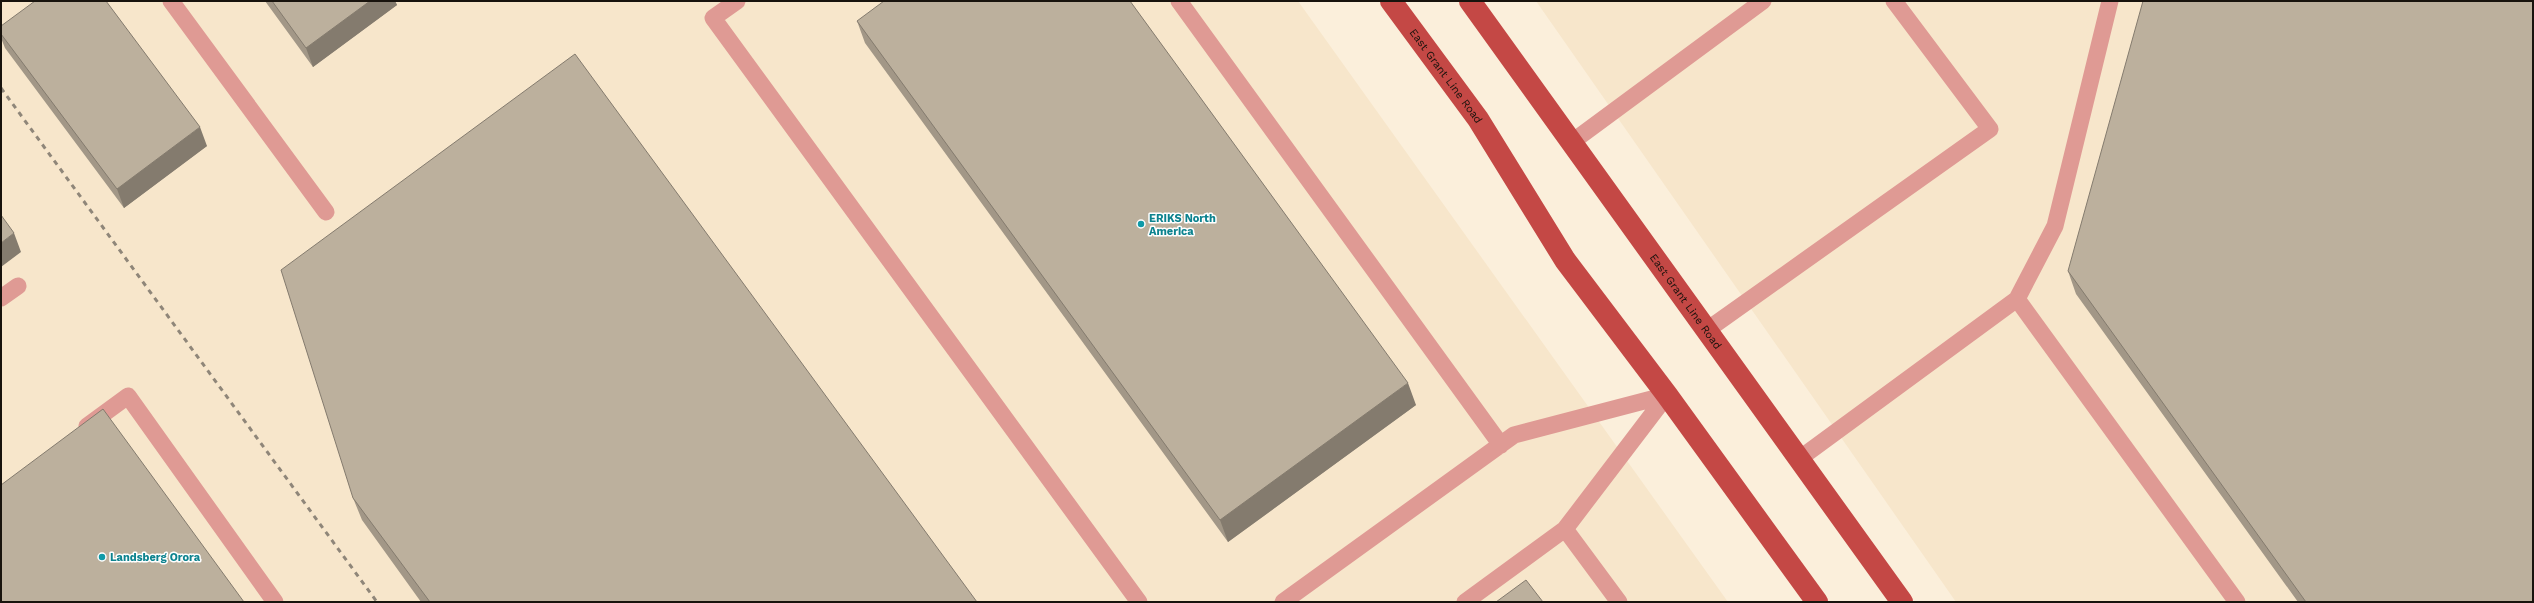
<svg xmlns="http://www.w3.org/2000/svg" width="2534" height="603" font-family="'Work Sans',sans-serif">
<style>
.built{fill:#f7e6cb}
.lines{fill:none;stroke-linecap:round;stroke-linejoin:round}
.lane{stroke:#df9a94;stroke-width:17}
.primary{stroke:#c44845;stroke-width:22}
.rail{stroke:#8f8679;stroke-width:3;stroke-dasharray:5 5;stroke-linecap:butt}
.wall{fill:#a29787}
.shaded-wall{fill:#847b6e}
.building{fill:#bcb09d;stroke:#847b6e}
.culture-dot{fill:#0f9aa8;stroke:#fff;stroke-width:1.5}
.labels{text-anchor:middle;stroke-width:3;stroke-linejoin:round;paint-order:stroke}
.street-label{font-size:11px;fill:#18130d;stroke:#fff}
.culture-label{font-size:11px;font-weight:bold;fill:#0d838f;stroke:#fff;text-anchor:start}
</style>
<rect width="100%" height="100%" fill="#fbefdb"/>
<path class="built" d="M1,1H1298L1728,602H1Z
M1536,1H2533V602H1956Z"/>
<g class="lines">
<path class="lane" d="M171,1L326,212
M737,1L713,18L1139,602
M1179,1L1501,445
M1572,142L1763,1
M1,298L18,286
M2017,299L2055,226L2110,1
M1707,330L1990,129L1894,1
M87,426L128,396L275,602
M1799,459L2017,299L2237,602
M1283,602L1514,435L1667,395
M1465,602L1565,529
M1619,602L1565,529L1667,395"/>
<g class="primary">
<path id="s1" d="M1391,1L1478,119L1565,260L1667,395L1817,602"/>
<path id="s2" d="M1470,1L1902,602"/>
</g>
<path class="rail" d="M1,88L377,602"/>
</g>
<path class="wall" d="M265,1H395L397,5L313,67Z
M857,21L1416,405L1228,542L865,43Z
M1,26L207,146L124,208L5,48L1,38Z
M2068,271L2533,602H2298L2076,294Z
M353,498L977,602H421L362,520Z"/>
<path class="shaded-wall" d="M370,1H395L397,5L313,67L306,48Z
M200,127L207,146L124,208L117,189Z
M14,233L21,252L1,267V243Z
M1408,383L1416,405L1228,542L1220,520Z"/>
<path class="building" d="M35,1H106L200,127L117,189L1,34V26Z
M272,1H370L306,48Z
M884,1H1130L1408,383L1220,520L857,21Z
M2143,1H2533V602H2306L2068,271Z
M575,54L977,602H430L353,498L281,270Z
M1,215L14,233L1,243Z
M103,409L244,602H1V485Z
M1526,580L1543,602H1496Z"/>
<g class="culture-dot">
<circle cx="1141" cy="224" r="4"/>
<circle cx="102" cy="557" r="4"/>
</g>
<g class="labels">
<g class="street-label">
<text dy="4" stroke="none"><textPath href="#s1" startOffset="93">East Grant Line Road</textPath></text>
<text dy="4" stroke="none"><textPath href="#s2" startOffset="370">East Grant Line Road</textPath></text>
</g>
<g class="culture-label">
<text x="1149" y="222">ERIKS North<tspan x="1149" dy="13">America</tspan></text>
<text x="110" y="561">Landsberg Orora</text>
</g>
</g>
<rect width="2534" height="603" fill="none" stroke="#18130d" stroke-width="4"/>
</svg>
